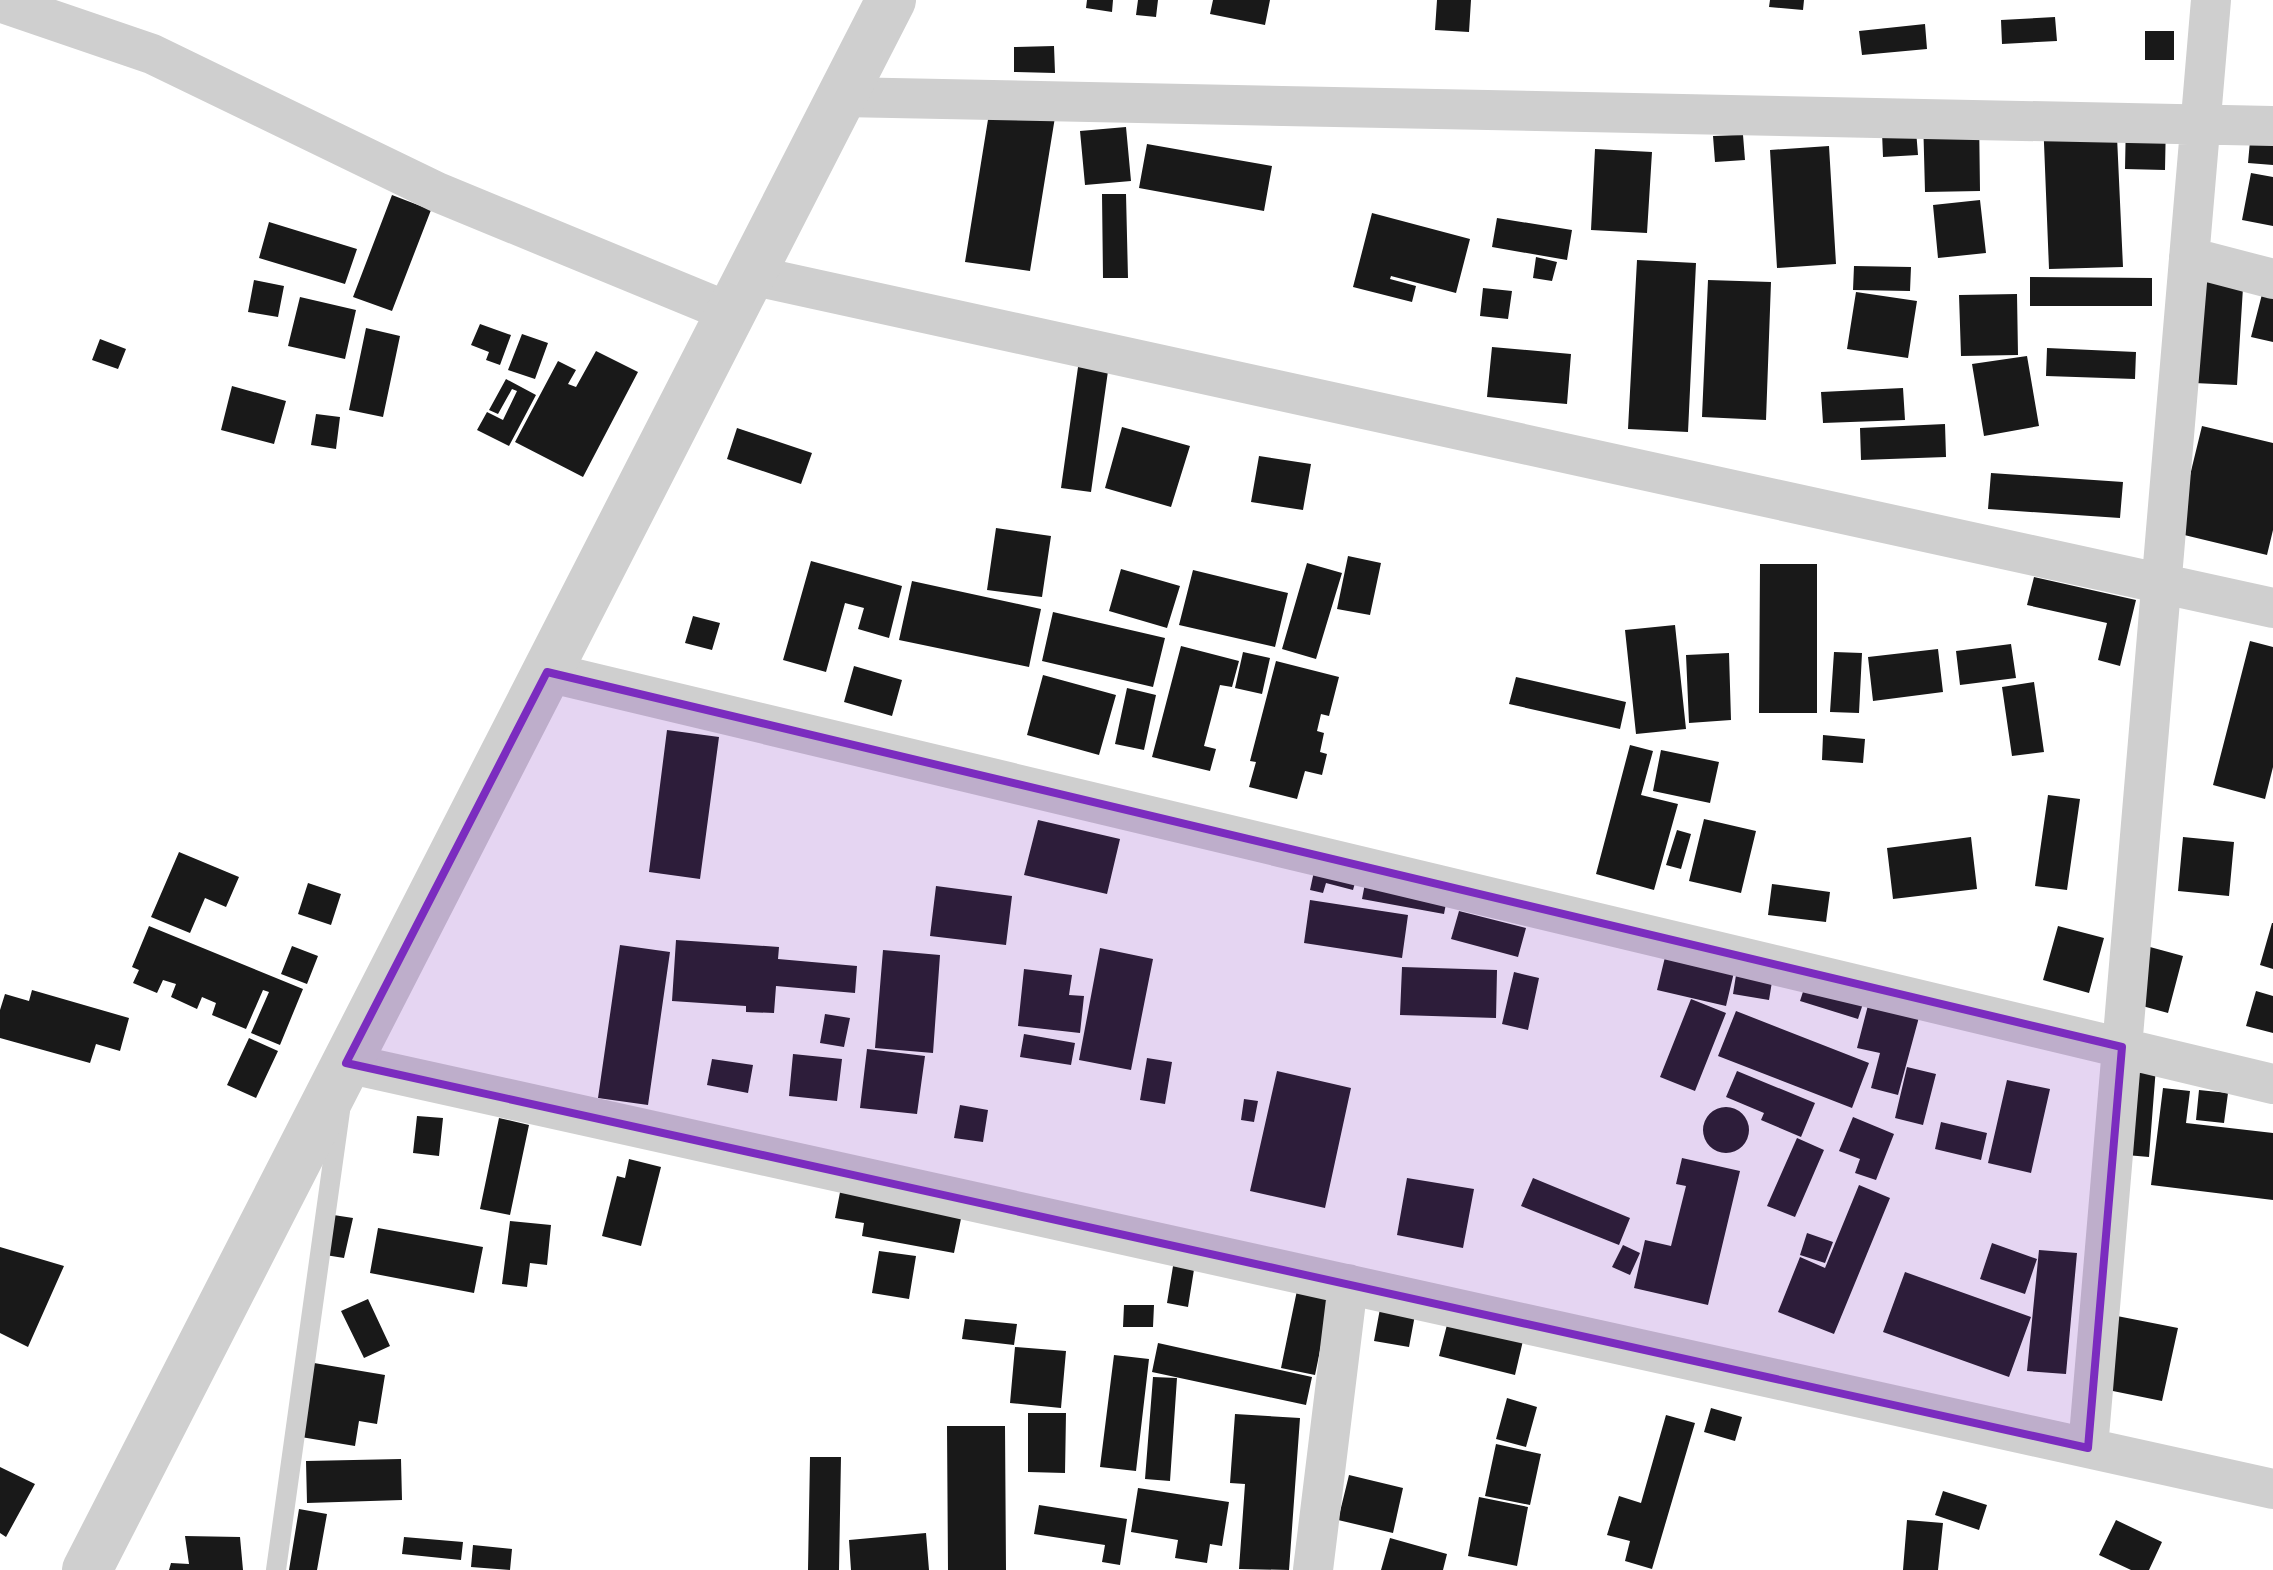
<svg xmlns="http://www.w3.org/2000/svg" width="2273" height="1570" font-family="Commissioner,sans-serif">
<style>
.building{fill:#191919}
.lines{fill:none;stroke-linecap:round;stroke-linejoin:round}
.service{stroke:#cfcfcf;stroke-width:20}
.minor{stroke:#cfcfcf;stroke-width:40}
.tertiary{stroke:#cfcfcf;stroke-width:50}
.marked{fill:#7b2cbf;fill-opacity:0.2;stroke:#7b2cbf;stroke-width:8;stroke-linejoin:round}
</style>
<rect width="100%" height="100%" fill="#fff"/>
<path class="building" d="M1087,0H1113L1112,12L1086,8Z
M1138,0H1158L1156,17L1136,15Z
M1213,0H1270L1265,25L1210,14Z
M1437,0H1471L1469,32L1435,30Z
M1770,0H1804L1803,10L1769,7Z
M2055,17L2057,41L2002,44L2001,20Z
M1925,24L1927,49L1862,55L1859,31Z
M2145,31H2174V60H2145Z
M1054,46L1055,73L1014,72V47Z
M991,101L1056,111L1030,271L965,262Z
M1979,115L1980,191L1925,192L1923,116Z
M2116,115L2123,267L2049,269L2043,118Z
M2126,119H2166L2165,170L2125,169Z
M2252,119L2273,121V165L2248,163Z
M1126,127L1131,181L1085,185L1080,131Z
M1916,130L1918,155L1883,157L1882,132Z
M1743,135L1745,160L1715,162L1713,136Z
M1147,144L1272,166L1264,211L1139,188Z
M1829,146L1836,264L1777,268L1770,150Z
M1595,149L1652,152L1647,233L1591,230Z
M2251,173L2273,177V226L2242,220Z
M1102,194H1126L1128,278H1103Z
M392,195L431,210L392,311L353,297Z
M1980,200L1986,253L1938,258L1933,205Z
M1372,213L1470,239L1456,293L1391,276L1390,279L1416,286L1412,302L1353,287Z
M1497,218L1572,230L1567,260L1492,247Z
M269,222L357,249L345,284L259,258Z
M2203,252L2245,255L2237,385L2194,383Z
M1536,257L1557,262L1552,281L1533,278Z
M1637,260L1696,263L1688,432L1628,429Z
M1854,266L1911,267L1910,291L1853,290Z
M2269,267L2273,268V342L2251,337Z
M2030,277L2152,278V306H2030Z
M254,280L284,286L278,317L248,312Z
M1708,280L1771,282L1766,420L1702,417Z
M1483,288L1512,291L1508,319L1480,316Z
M1856,292L1917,301L1908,358L1847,349Z
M2017,294L2018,355L1961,356L1959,295Z
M300,297L356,310L345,359L288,346Z
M480,324L511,335L500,365L486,360L489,352L471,345Z
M366,328L400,336L383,417L349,410Z
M522,334L548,343L535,379L508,370Z
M100,339L126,349L118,369L92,360Z
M1492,347L1571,354L1567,404L1487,397Z
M2047,348L2136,352L2135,379L2046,376Z
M596,351L638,372L583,477L515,442L558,361L576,370L568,384L576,387Z
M2027,356L2039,426L1984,436L1972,364Z
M1079,360L1109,364L1091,492L1061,488Z
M506,379L536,395L509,446L477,430L487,412L503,420L517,391L512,389L498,414L489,410Z
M232,386L286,401L274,444L221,430Z
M1903,388L1905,420L1823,423L1821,392Z
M316,414L340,417L336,449L311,445Z
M1945,424L1946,457L1861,460L1860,428Z
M2202,426L2273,443V530L2267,555L2176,533Z
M1122,427L1190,446L1171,507L1105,488Z
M737,428L812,453L801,484L727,459Z
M1259,456L1311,464L1303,510L1251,502Z
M1991,473L2123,482L2120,518L1988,509Z
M996,528L1051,536L1042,597L987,590Z
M1348,556L1381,563L1370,615L1337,609Z
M811,561L902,586L889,638L858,629L864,608L845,603L826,672L783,660Z
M1307,563L1342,573L1316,659L1282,649Z
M1760,564H1817V713H1759Z
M1121,569L1180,586L1167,628L1109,611Z
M1193,570L1288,593L1275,647L1179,625Z
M2034,577L2136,600L2120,666L2098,660L2107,623L2027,605Z
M912,581L1041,609L1029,667L899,640Z
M1053,612L1165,638L1153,687L1042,661Z
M693,616L720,623L712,650L685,643Z
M1675,625L1686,729L1636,734L1625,630Z
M2250,641L2273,647V767L2265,799L2213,785Z
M2011,644L2016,678L1960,685L1956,651Z
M1181,646L1239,661L1232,687L1220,685L1204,746L1216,749L1210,771L1152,757Z
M1938,649L1943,692L1873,701L1868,657Z
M1243,652L1270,658L1262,694L1235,688Z
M1834,652L1862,653L1859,713L1830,712Z
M1729,653L1731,720L1689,723L1686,655Z
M1276,661L1339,677L1329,716L1321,714L1317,731L1324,733L1320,752L1327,754L1322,775L1305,771L1297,799L1249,787L1256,762L1250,761Z
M854,666L902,680L892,716L844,702Z
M1043,675L1116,695L1099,755L1027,735Z
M1516,677L1626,702L1620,729L1509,704Z
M2034,682L2044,752L2012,756L2002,687Z
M1127,688L1156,695L1144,750L1115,744Z
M667,730L719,737L700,879L649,872Z
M1823,735L1865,739L1863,763L1822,760Z
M1630,745L1653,751L1641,795L1678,804L1654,890L1596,874Z
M1661,750L1719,762L1710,803L1653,791Z
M2048,795L2080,799L2067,890L2035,886Z
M1704,819L1756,831L1741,893L1689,881Z
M1038,820L1120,839L1107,894L1024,875Z
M1677,830L1691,834L1681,869L1666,865Z
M1971,837L1977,889L1893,899L1887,848Z
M2183,837L2234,842L2229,896L2178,891Z
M179,852L239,877L226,907L205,898L190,933L151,917Z
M1316,862L1358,872L1353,890L1326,883L1323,893L1310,890Z
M1368,868L1450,883L1444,914L1362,899Z
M308,883L341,894L331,925L298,914Z
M1772,884L1830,892L1826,922L1768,915Z
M936,886L1012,896L1006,945L930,936Z
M1310,900L1408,915L1402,958L1304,943Z
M1459,911L1526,928L1518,957L1451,939Z
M2272,923H2273V969L2260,965Z
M149,926L303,989L280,1045L251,1033L269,992L263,990L246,1029L212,1015L216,1003L202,997L197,1009L171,997L176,984L163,980L157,993L133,983L139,970L132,967Z
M2058,926L2104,938L2089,993L2043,980Z
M676,940L779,947L778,959L857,966L855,993L776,986L774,1013L746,1012V1006L672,1001Z
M2139,944L2183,956L2168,1013L2124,1001Z
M620,945L670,952L648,1105L598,1098Z
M292,946L318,956L307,984L281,974Z
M1100,948L1153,959L1131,1070L1079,1060Z
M883,950L940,955L933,1053L875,1048Z
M1740,950L1776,957L1769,1000L1733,994Z
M1666,953L1735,968L1726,1006L1657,990Z
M1812,964L1870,982L1858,1019L1800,1001Z
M1402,967L1497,970L1496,1018L1400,1015Z
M1024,969L1072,975L1069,995L1084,996L1080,1033L1018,1026Z
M1514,972L1539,978L1528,1030L1502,1024Z
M1874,982L1925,995L1898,1095L1871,1088L1880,1053L1857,1048Z
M32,990L129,1018L120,1051L96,1044L90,1063L0,1038V1010L5,994L29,1001Z
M2256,991L2273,996V1033L2246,1026Z
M1691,999L1726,1013L1695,1091L1660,1077Z
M1736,1011L1869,1063L1852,1108L1718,1056Z
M825,1014L850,1018L844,1047L820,1043Z
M1024,1034L1075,1043L1071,1065L1020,1057Z
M249,1038L278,1051L256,1098L227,1085Z
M867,1049L925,1056L917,1114L860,1108Z
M2124,1052L2157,1054L2149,1157L2115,1154Z
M793,1054L842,1059L837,1101L789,1096Z
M1147,1058L1172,1062L1165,1104L1140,1100Z
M712,1059L753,1065L748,1093L707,1085Z
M1907,1067L1936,1074L1923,1125L1895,1118Z
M1277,1071L1351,1088L1325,1208L1250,1191Z
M1737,1071L1815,1103L1801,1137L1761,1120L1764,1113L1726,1097Z
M2007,1080L2050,1089L2031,1173L1988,1163Z
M2163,1088L2190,1091L2186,1123L2273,1133V1200L2151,1185Z
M2199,1090L2228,1093L2224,1123L2196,1120Z
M1244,1099L1258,1101L1254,1122L1241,1120Z
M960,1105L988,1110L983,1142L954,1138Z
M1703 1130a23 23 0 1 1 46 0a23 23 0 1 1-46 0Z
M417,1116L443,1118L439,1156L413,1153Z
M1853,1117L1894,1134L1876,1180L1855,1173L1860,1159L1839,1151Z
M499,1118L529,1125L510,1215L480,1209Z
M1941,1122L1987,1133L1981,1160L1935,1149Z
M1797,1138L1824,1150L1795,1217L1767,1206Z
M1682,1158L1740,1171L1708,1305L1634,1288L1645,1240L1671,1246L1686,1186L1676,1184Z
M629,1159L661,1167L641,1246L602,1236L617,1176L625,1178Z
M1407,1178L1474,1189L1463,1248L1397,1235Z
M1533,1178L1630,1218L1619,1245L1521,1206Z
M842,1182L964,1204L954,1253L862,1236L864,1223L835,1218Z
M1859,1185L1890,1198L1834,1334L1778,1312L1800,1257L1825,1268Z
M327,1214L353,1218L344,1258L319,1254Z
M510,1221L551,1225L547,1265L530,1263L527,1287L502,1284Z
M378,1228L483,1247L474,1293L370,1273Z
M1807,1233L1833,1242L1825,1263L1800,1255Z
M1992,1243L2037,1259L2025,1294L1980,1279Z
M1623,1245L1640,1253L1630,1275L1612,1267Z
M0,1247L64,1266L28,1347L0,1333Z
M2039,1250L2077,1253L2066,1374L2027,1371Z
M879,1251L916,1256L909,1299L872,1293Z
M1175,1254L1196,1257L1188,1307L1167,1303Z
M1301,1271L1335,1277L1315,1375L1281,1368Z
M1905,1272L2031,1317L2009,1377L1883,1332Z
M1382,1298L1417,1304L1409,1347L1374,1341Z
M368,1299L390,1346L364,1358L341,1311Z
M1124,1305H1154L1153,1327H1123Z
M1450,1313L1525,1332L1515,1375L1439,1356Z
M2117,1316L2178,1328L2162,1401L2103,1389Z
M965,1319L1017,1324L1014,1345L962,1339Z
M1158,1343L1312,1377L1306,1405L1152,1372Z
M1015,1347L1066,1351L1061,1408L1010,1403Z
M1114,1355L1149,1359L1136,1471L1100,1467Z
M314,1363L385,1375L377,1424L359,1421L355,1446L301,1437Z
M1153,1377L1177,1378L1170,1481L1145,1479Z
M1507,1398L1537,1407L1526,1447L1496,1439Z
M1711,1408L1742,1417L1735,1441L1704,1432Z
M1028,1413H1066L1065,1473L1028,1472Z
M1235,1414L1300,1418L1289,1570L1239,1569L1245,1484L1230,1483Z
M1666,1415L1695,1423L1652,1569L1625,1561L1630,1541L1607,1535L1619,1496L1641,1503Z
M947,1426H1005L1006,1570H948Z
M1496,1444L1541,1454L1530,1505L1485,1496Z
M810,1457H841L839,1570H808Z
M401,1459L402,1500L307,1503L306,1461Z
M0,1467L35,1484L6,1537L0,1533Z
M1349,1475L1403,1488L1393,1533L1338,1520Z
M1138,1488L1229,1502L1222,1546L1210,1544L1207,1563L1175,1558L1178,1540L1131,1532Z
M1943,1491L1987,1505L1979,1530L1935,1515Z
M1479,1497L1528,1507L1517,1566L1468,1556Z
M1039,1505L1127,1519L1120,1565L1102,1562L1105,1545L1034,1534Z
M299,1509L327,1514L317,1570H289Z
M1907,1520L1943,1523L1938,1570H1903Z
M2116,1520L2162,1542L2149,1570H2131L2099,1555Z
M926,1533L929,1570H851L849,1540Z
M185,1536L240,1537L243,1570H169L171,1563L189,1564Z
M404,1537L463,1542L461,1560L402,1554Z
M1390,1538L1447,1554L1443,1570H1381Z
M473,1545L512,1549L510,1570L471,1567Z"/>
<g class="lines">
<path class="service" d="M276,1570L340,1111"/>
<path class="minor" d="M0,2L152,54L437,192L731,313
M842,97L2273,126
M2189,257L2273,279
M751,275L2273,608
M547,672L2273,1084
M346,1063L2273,1489
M2088,1448L2211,0
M1313,1570L1348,1284"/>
<path class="tertiary" d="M87,1570L891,0"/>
</g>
<path class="marked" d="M547,672L2122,1047L2088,1448L346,1063Z"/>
</svg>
